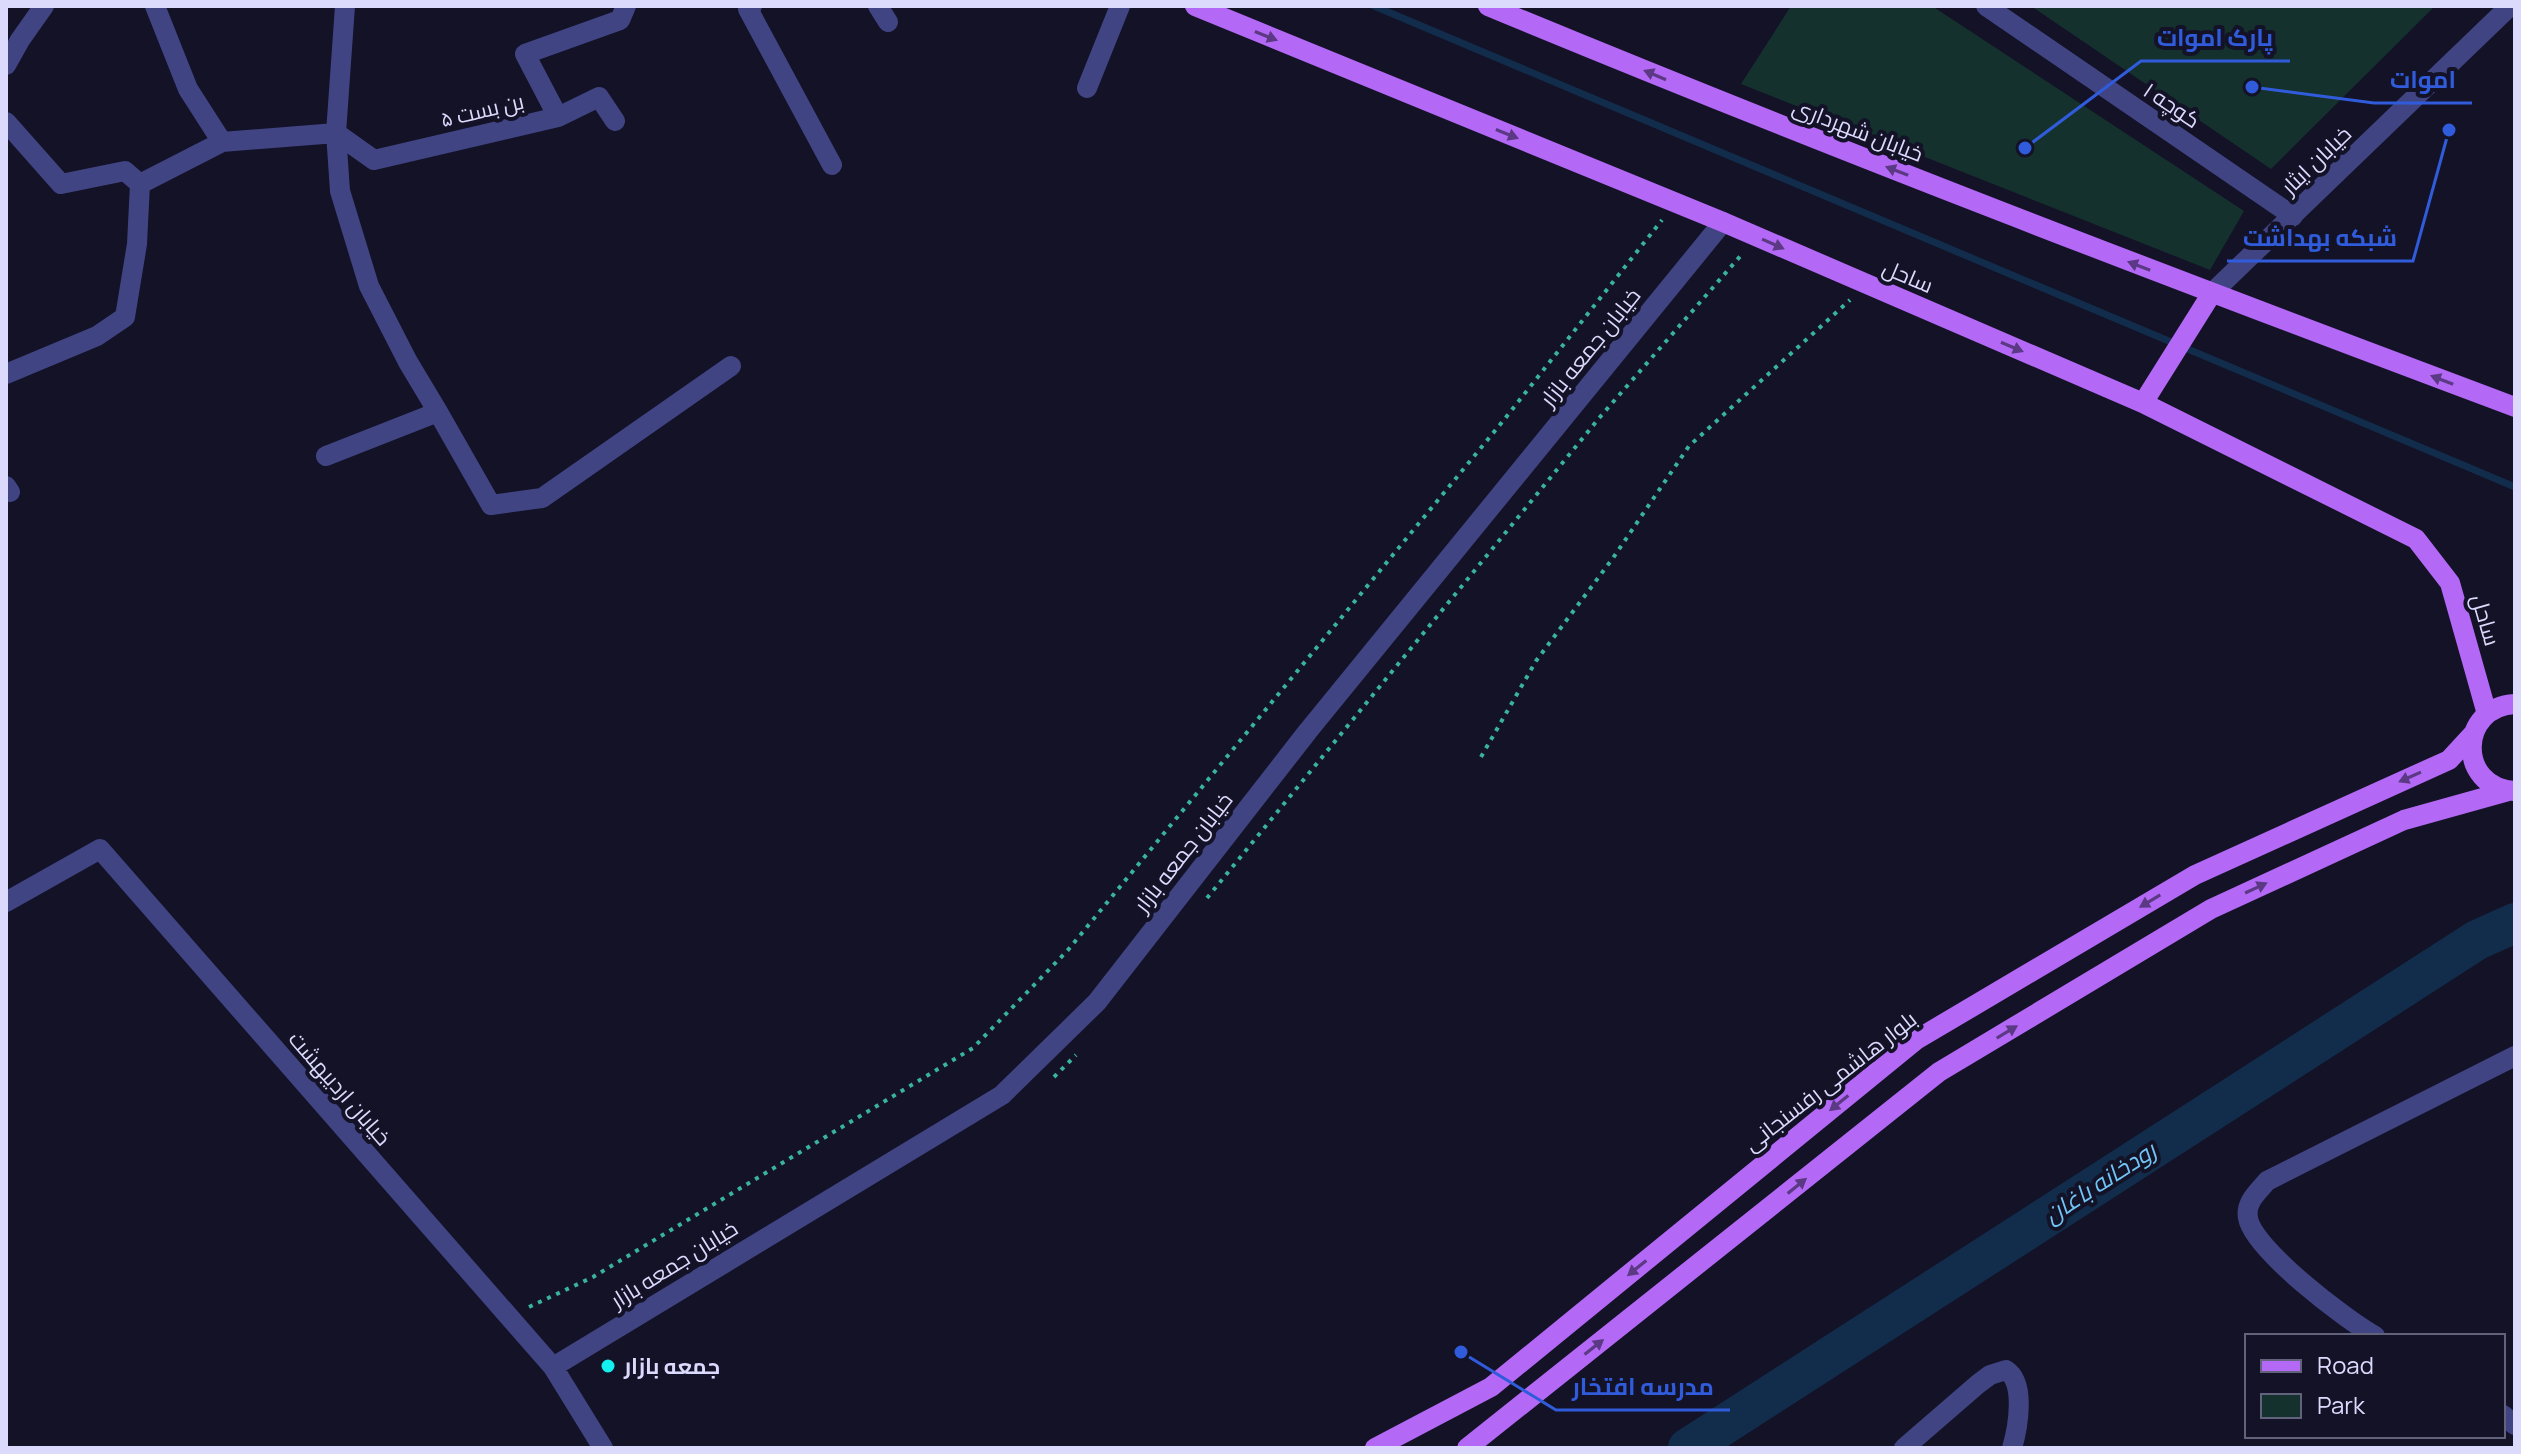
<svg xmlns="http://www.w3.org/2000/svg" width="2521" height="1454" font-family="Manrope,Cairo,sans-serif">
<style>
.green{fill:#15312d}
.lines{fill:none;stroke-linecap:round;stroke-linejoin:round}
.stream{stroke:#122d4b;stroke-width:7}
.river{stroke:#122d4b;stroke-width:40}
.path{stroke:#39b29f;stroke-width:4;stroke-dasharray:4 6;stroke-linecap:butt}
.minor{stroke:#404483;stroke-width:20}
.major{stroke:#b369f5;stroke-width:20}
.oneway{fill:#5b3984}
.poi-dot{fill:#14efef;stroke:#131227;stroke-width:3}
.labels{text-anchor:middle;stroke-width:8;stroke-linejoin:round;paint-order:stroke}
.street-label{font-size:22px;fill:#dbdafd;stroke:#131227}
.poi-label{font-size:22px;font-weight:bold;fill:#dbdafd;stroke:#131227;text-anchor:start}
.water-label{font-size:24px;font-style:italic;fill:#70c5f5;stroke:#131227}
.leader{fill:none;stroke:#305cdc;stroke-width:3}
.callout-dot{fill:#305cdc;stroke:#131227;stroke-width:3}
.callout-label{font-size:24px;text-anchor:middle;font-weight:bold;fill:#305cdc;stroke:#131227;stroke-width:8;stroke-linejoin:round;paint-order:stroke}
</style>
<rect width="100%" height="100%" fill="#131227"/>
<path class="green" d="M1791,6H1932L2244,211L2210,270L1741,84Z
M2031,6H2435L2271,169Z"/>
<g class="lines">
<path class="stream" d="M1374,6L2515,487"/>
<path class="river" d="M1688,1448L2477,940L2515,923"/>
<path class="path" d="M1481,757L1536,661L1613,558L1689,446L1850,300
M1207,898L1600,417L1743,253
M1054,1077L1076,1055
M529,1307L593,1277L973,1048L1068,950L1503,421L1662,220"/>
<path class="minor" d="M155,6L188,89L222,142
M752,6L748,9L832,165
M878,6L888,22
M1986,6L2293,216
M6,65L20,40L44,6
M1087,88L1120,6
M558,117L599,97L615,121
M6,122L61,184L125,171L140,184
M2212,293L2510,6
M6,374L97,336L125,317L137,244L140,184L222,142L336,133L374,160L558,117L525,54L620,20L626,6
M438,412L491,505L542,498L731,366
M326,456L438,412L408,362L369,286L340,191L336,133L345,6
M6,486L10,492
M6,902L100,849L553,1367L603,1448
M2375,1336C2346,1320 2253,1249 2248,1218C2245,1202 2258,1192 2267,1181L2515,1056
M553,1367L1002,1095L1097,1002L1308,731L1723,222
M2503,1415L2515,1425
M1904,1448L1978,1384L1990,1375L2006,1370C2026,1382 2018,1428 2012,1448"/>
<path class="major" d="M1195,6L1723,222L2143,403L2416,539L2450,583L2487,714
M1488,6C1828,147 2171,278 2515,407
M2143,403L2212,293
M2514,791C2457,787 2458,707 2515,704
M1375,1448L1491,1387L1916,1040L2195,875L2449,760L2473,734
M1467,1448L1939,1072L2211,909L2404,820L2508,791"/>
</g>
<defs><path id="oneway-solid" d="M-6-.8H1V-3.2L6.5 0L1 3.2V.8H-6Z" transform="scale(2)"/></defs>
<g class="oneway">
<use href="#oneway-solid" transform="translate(1266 36) rotate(22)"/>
<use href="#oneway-solid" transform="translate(1655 75) rotate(-157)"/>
<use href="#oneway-solid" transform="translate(1507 134) rotate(22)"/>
<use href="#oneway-solid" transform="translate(1897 171) rotate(-159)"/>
<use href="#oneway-solid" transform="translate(1773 244) rotate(24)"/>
<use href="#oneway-solid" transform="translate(2139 266) rotate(-159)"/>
<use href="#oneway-solid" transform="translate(2012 347) rotate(23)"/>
<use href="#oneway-solid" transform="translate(2442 380) rotate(-159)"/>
<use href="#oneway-solid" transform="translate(2410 777) rotate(156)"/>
<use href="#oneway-solid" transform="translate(2256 888) rotate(-25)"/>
<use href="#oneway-solid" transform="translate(2150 901) rotate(149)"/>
<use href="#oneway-solid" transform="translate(2007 1032) rotate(-31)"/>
<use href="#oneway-solid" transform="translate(1839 1103) rotate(141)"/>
<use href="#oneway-solid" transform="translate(1797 1186) rotate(-39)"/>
<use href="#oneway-solid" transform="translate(1637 1268) rotate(141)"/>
<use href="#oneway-solid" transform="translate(1594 1347) rotate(-38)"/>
</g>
<circle class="poi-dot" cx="608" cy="1366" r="8"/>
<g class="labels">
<g class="street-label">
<text transform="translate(2172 105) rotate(34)" y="8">کوچه ۱</text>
<text transform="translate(482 110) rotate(-13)" y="8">بن بست ۵</text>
<text transform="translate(1858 130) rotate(21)" y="8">خیابان شهرداری</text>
<text transform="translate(2316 160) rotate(-44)" y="8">خیابان ایثار</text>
<text transform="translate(1908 276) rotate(23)" y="8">ساحل</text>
<text transform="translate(1590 347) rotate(-51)" y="8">خیابان جمعه بازار</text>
<text transform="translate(2486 620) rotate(74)" y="8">ساحل</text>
<text transform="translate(1183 852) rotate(-52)" y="8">خیابان جمعه بازار</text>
<text transform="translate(1830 1081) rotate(-38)" y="8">بلوار هاشمی رفسنجانی</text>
<text transform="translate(340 1088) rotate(49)" y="8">خیابان اردیبهشت</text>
<text transform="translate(674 1264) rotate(-32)" y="8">خیابان جمعه بازار</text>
</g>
<g class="poi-label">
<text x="624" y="1374">جمعه بازار</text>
</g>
<g class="water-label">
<text transform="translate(2100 1183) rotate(-33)" y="8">رودخانه باغان</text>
</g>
</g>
<path class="leader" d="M2025 148L2141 61H2290M2252 87L2374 103H2472M2449 130L2413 261H2227M1461 1352L1556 1410H1730"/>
<g class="callout-dot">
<circle cx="2025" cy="148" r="8"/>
<circle cx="2252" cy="87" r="8"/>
<circle cx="2449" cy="130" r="8"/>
<circle cx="1461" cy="1352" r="8"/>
</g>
<g class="callout-label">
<text x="2215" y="46">پارک اموات</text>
<text x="2423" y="88">اموات</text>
<text x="2320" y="246">شبکه بهداشت</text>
<text x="1643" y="1395">مدرسه افتخار</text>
</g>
<rect width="2521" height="1454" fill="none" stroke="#dbdafd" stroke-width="16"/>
<rect x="2245" y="1334" width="260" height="104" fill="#131227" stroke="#63627d" stroke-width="2"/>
<rect x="2261" y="1360" width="40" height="12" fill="#b369f5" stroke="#63627d" stroke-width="2"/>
<text x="2317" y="1374" font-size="24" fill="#dbdafd">Road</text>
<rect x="2261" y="1394" width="40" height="24" fill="#15312d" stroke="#63627d" stroke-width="2"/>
<text x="2317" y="1414" font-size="24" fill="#dbdafd">Park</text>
</svg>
